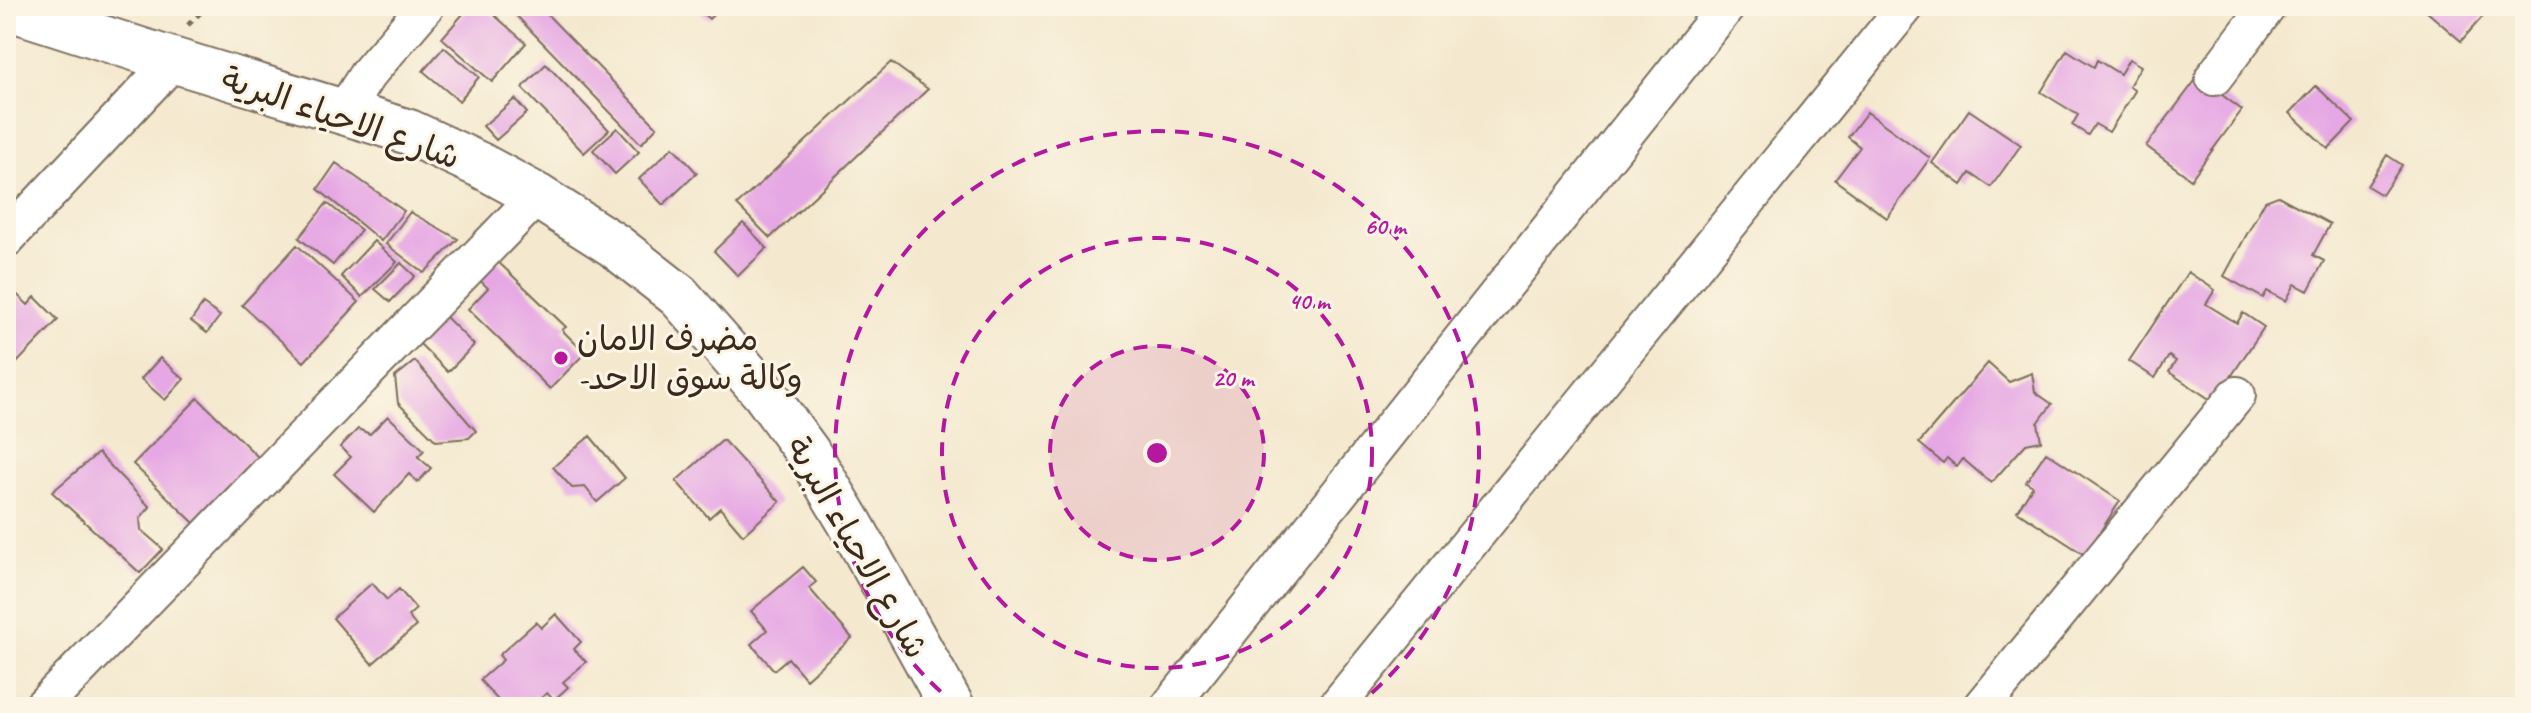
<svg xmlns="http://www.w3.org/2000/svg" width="2531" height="713" font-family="Caveat,'Playpen Sans Arabic',sans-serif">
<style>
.building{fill:#e6a8e4}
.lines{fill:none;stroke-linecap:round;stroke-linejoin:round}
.minor-casing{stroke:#7c6d5c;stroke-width:40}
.major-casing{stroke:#7c6d5c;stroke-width:48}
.path{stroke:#7c6d5c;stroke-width:5;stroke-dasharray:6 6;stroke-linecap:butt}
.minor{stroke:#fff;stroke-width:36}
.major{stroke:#fff;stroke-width:44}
.ring{fill:none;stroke:#b5179e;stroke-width:4;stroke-dasharray:14 10}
.poi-dot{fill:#b5179e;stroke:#fcf5e5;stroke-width:3}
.labels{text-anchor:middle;stroke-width:6;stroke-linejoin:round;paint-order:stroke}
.street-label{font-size:34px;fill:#3b2a1e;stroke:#fcf5e5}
.poi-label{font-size:34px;fill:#3b2a1e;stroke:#fcf5e5;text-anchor:start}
.centre{fill:#b5179e;stroke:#fcf5e5;stroke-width:4}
.ring-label{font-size:24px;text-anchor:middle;font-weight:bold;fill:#b5179e;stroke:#fcf5e5;stroke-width:6;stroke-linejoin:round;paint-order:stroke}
</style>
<rect width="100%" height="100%" fill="#fcf5e5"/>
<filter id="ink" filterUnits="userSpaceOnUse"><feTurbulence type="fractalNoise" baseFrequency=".0125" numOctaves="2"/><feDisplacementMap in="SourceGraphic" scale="16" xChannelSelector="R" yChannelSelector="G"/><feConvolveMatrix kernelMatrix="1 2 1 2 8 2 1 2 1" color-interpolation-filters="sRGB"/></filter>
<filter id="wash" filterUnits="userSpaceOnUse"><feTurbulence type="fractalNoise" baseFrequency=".006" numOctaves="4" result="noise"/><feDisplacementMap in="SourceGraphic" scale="32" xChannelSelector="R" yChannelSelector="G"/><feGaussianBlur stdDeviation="1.8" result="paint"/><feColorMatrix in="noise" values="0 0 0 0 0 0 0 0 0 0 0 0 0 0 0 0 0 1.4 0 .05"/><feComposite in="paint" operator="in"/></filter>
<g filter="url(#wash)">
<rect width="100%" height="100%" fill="#f4e9cf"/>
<g id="blocks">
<path class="building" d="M470,6H484L526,43L492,82L442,38Z
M507,6H539L657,127L641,144Z
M694,6H722L709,19Z
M2428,6H2473L2484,15L2461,41L2425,10Z
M444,47L479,77L459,101L423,71Z
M2067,50L2094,67L2097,60L2120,74L2129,59L2141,66L2129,86L2135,91L2109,132L2095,124L2088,135L2072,125L2078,115L2041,92Z
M891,62L928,89L770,238L737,205Z
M546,64L609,130L584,153L522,88Z
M2198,77L2242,110L2191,179L2146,146Z
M2316,86L2354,122L2328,149L2290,113Z
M515,99L527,113L496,140L483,126Z
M1969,110L2021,145L1991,187L1970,173L1962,185L1932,163Z
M1867,112L1930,158L1887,218L1835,180L1860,147L1848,137Z
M617,128L639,152L615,174L593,150Z
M673,147L697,173L663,205L639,179Z
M2387,155L2402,165L2382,195L2367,186Z
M336,163L404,211L381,241L318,189Z
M2278,196L2330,224L2313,255L2324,261L2308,291L2295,284L2286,301L2267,291L2263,298L2224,276L2265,201Z
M327,203L361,230L333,265L299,238Z
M410,212L458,239L424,273L386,244Z
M743,223L767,248L738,276L714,251Z
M374,241L397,262L362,297L341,276Z
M297,245L359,302L304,362L242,305Z
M493,257L566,327L562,330L585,353L550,389L468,309L488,288L475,276Z
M401,263L415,276L390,302L375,289Z
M2188,272L2215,290L2206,304L2237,323L2243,313L2264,327L2214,402L2169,372L2176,361L2169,356L2155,378L2129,361Z
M6,284L28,305L35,297L58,320L9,371L6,368Z
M203,304L220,316L207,333L191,321Z
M440,311L474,345L448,372L414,338Z
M160,358L184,379L165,400L141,379Z
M415,361L476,431L469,438L436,441L398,403L395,377Z
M1988,363L2009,382L2032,373L2035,392L2052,404L2038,423L2041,441L2026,444L1991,483L1963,459L1957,467L1947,458L1943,463L1919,443Z
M198,398L258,457L194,523L133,464Z
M388,416L424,450L418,457L431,468L418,482L409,474L374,512L334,474L351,457L340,447L358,429L370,434Z
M590,436L625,478L597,502L585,487L572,488L553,467Z
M723,440L780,502L743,535L720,508L709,518L676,481Z
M2046,452L2120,501L2085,555L2017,511L2033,486L2026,482Z
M98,453L150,507L140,518L141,530L163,549L140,573L52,492Z
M803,567L816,582L809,588L852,638L806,679L788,658L774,670L751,644L767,630L751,611Z
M372,583L387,600L399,589L416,609L408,616L416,626L372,664L333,618Z
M556,614L581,642L574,649L586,662L563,682L568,687L554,700L547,693L531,707H504L480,680L503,660L499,655L536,622L541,628Z"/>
</g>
</g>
<g filter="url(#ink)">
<use href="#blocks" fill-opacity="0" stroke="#7c6d5c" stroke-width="2"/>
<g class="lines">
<defs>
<path id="minor" d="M2214,77L2268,6
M344,111L367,75L426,6
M6,239L173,61
M42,707L537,196
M1169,707L1727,6
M1336,707L1906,6
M1982,707L2237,395"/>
<path id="major" d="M6,7L159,56L409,132L480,165L537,196L614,245L679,296L765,394L808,453L850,523L952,707"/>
</defs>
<use href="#minor" class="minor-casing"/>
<use href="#major" class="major-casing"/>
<path class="path" d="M188,25L207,6"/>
<use href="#minor" class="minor"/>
<use href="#major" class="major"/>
</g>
</g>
<circle cx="1157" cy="453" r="107" fill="#b5179e" fill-opacity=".12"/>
<g class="ring">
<circle cx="1157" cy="453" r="107"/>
<circle cx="1157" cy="453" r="215"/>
<path d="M959 707A322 322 0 1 1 1355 707"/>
</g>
<circle class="poi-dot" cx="561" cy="358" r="8"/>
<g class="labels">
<g class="street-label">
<text transform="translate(341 117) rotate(19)" y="12">شارع الاحياء البرية</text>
<text transform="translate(858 547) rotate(60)" y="12">شارع الاحياء البرية</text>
</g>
<g class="poi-label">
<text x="577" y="350">مضرف الامان<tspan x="577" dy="39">-وكالة سوق الاحد</tspan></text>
</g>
</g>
<circle cx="1157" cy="453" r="12" class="centre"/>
<g class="ring-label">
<text x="1385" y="234">60 m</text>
<text x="1309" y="309">40 m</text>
<text x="1233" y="386">20 m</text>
</g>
<rect width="2531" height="713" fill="none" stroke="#fcf5e5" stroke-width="32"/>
</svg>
